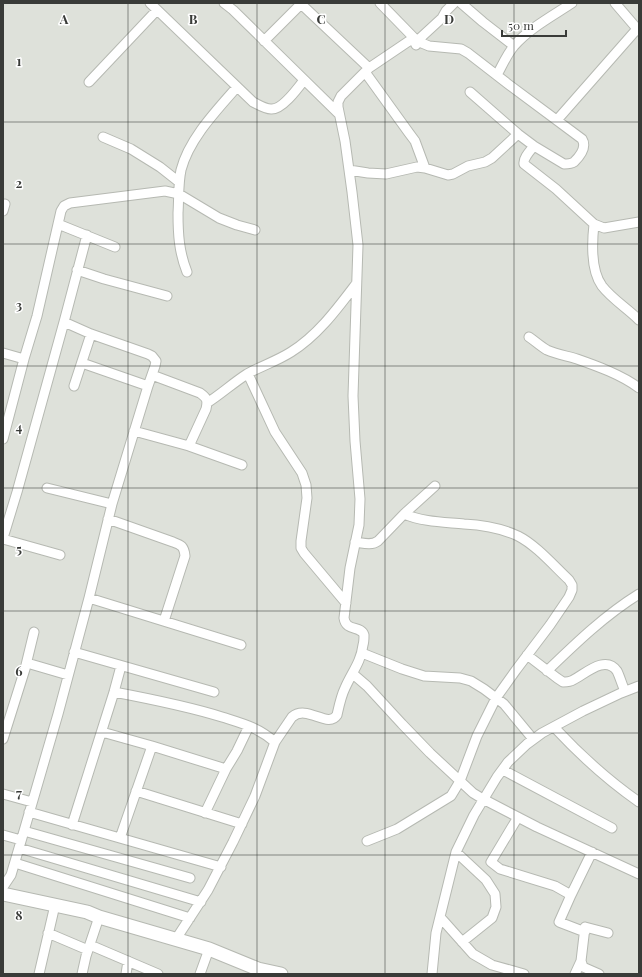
<svg xmlns="http://www.w3.org/2000/svg" width="642" height="977" font-family="'Playfair Display',serif">
<style>
.lines{fill:none;stroke-linecap:round;stroke-linejoin:round}
.street-casing{stroke:#b6b9b2;stroke-width:11}
.secondary-casing{stroke:#b6b9b2;stroke-width:15}
.street{stroke:#fff;stroke-width:9}
.secondary{stroke:#fff;stroke-width:13}
.grid{fill:none;stroke:#393b38;stroke-width:1;stroke-opacity:0.55}
.grid-label{font-size:13px;text-anchor:middle;font-weight:bold;fill:#393b38;stroke:#fff;stroke-width:3;stroke-linejoin:round;paint-order:stroke}
</style>
<rect width="100%" height="100%" fill="#dee1da"/>
<g class="lines">
<defs>
<path id="street" d="M150,3L253,102C259,105 265,109 271,109C282,110 298,88 304,80
M224,3L233,10L339,114
M300,3L369,68
M380,3L417,41
M461,3L483,22L514,46
M615,3L639,31
M264,41L301,4
M416,45L417,41L442,18L446,11L454,3
M365,72L409,133L415,141L425,168
M497,75C502,66 507,54 514,46C528,29 554,15 572,3
M89,82L157,10
M557,120L637,29
M103,137L131,149L160,167L179,182
M534,146C530,151 523,158 524,164L556,189L594,224L604,228L639,222
M349,170L368,173L386,174L417,167L425,168L448,175L453,174L468,166L485,162L492,158L518,134
M3,211L5,204
M58,224L115,247
M594,224C592,242 591,271 602,286C612,299 627,308 639,320
M77,270L104,279L167,296
M187,272C179,252 178,234 178,213C179,199 178,184 181,170C189,139 216,111 237,87
M529,337C535,341 540,346 547,350C556,354 567,356 577,359C597,366 622,375 639,388
M3,353L24,359
M82,363L148,386
M248,374L275,432L302,473L306,485L307,498L301,541V548L304,553L346,603
M152,375L200,393C207,398 208,400 206,409L189,446
M74,386L91,334
M207,403C221,394 233,383 247,374C261,366 277,361 291,352C318,335 337,309 356,284
M134,431L189,446L242,465
M3,439L24,359L37,316L61,211L64,206L70,203L165,191L179,194L219,218L237,225L255,230
M47,488L112,504
M108,519L173,542C181,545 184,546 185,556L164,621
M3,538L17,492L64,322L87,235
M3,539L60,555
M355,542C363,543 371,546 378,541L404,514L435,486
M89,598L241,645
M74,652L214,692
M362,653L402,669L424,676L460,678L471,681L484,689L504,704L533,739
M527,655L557,678L563,682C567,682 570,682 573,680C584,675 605,654 617,671C620,677 622,685 625,691
M27,663L68,675
M547,671C576,643 605,615 639,594
M353,674L367,686L402,724L430,753L473,793L483,799L537,827L639,874
M114,692C151,699 187,706 222,717C244,724 257,727 275,742
M554,727C581,756 606,779 639,802
M102,732L152,746L226,769
M3,739L25,669L34,632
M503,770L612,828
M136,791L242,824
M3,794L32,802
M29,812L221,867
M205,813L226,769L237,751L249,726
M518,817L491,862L500,869L555,886L571,895L559,922L585,932
M72,825L114,692L121,666
M24,831L190,878
M3,835L21,840
M120,838L152,746
M367,841L397,829L451,796L460,781L477,736L496,698L516,670L550,625L569,597L572,590V585L569,580C554,566 536,545 518,536C501,528 483,525 464,524C444,522 423,522 404,514
M19,848L201,902
M456,852L486,880L495,894L496,907L492,918L462,942
M15,863L190,918
M3,887L11,875L24,831L58,714L89,598L112,504L148,386L155,366L156,361L152,356L148,354L91,334L64,322
M571,895L592,852
M440,917L473,954L492,965L524,974
M48,933L88,950
M176,939L208,890L233,842L255,796L275,742L292,717C307,704 328,729 337,715C339,706 341,696 345,688C352,672 361,662 363,645C364,642 364,638 364,635C361,625 346,632 344,618L350,568L359,525L360,499L355,441L353,396L358,245L352,192L345,141L338,107V102L341,96L369,68L409,41H417L429,46L461,49L468,53L508,84L582,139C587,147 580,156 574,162C571,164 568,164 564,164L534,146L518,134L470,92
M90,945L158,974
M581,961L583,967L599,974
M39,974L55,905
M82,974L86,956L99,917
M126,974L128,961
M200,974L209,949
M432,974L436,933L456,852L474,815L497,777L508,762L527,744L542,733L583,711L621,693L639,686
M575,974L581,961L585,927L608,933"/>
<path id="secondary" d="M3,894L87,912L99,917L209,949L258,969L281,974"/>
</defs>
<use href="#street" class="street-casing"/>
<use href="#secondary" class="secondary-casing"/>
<use href="#street" class="street"/>
<use href="#secondary" class="secondary"/>
</g>
<path class="grid" d="M128,3V974M257,3V974M385,3V974M514,3V974M3,122H639M3,244H639M3,366H639M3,488H639M3,611H639M3,733H639M3,855H639"/>
<g class="grid-label">
<text x="64" y="24">A</text>
<text x="193" y="24">B</text>
<text x="321" y="24">C</text>
<text x="449" y="24">D</text>
<text x="19" y="66">1</text>
<text x="19" y="188">2</text>
<text x="19" y="310">3</text>
<text x="19" y="432">4</text>
<text x="19" y="554">5</text>
<text x="19" y="676">6</text>
<text x="19" y="798">7</text>
<text x="19" y="920">8</text>
</g>
<rect width="642" height="977" fill="none" stroke="#393b38" stroke-width="8"/>
<path d="M502 30v6h64v-6" fill="none" stroke="#393b38" stroke-width="2"/>
<text x="508" y="30" font-size="12" fill="#393b38" stroke="#ffffff" stroke-width="3" paint-order="stroke">50 m</text>
</svg>
